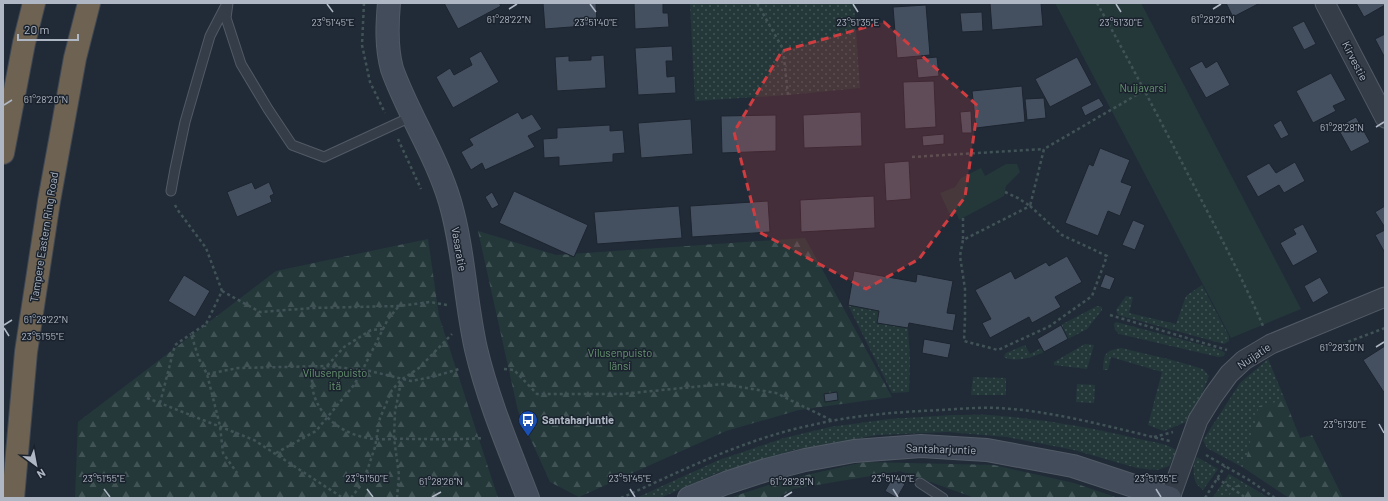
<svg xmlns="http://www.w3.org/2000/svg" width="1388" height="501" font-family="Barlow,sans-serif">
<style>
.grass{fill:url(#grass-dots)}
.forest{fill:url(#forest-firs)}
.park{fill:#24383a}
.building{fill:#445060;stroke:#1c242f}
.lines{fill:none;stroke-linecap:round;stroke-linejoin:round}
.lane-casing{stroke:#525a66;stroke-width:11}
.street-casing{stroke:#525a66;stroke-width:21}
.secondary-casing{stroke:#525a66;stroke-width:24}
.highway-casing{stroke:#3f4753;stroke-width:24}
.path{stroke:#415356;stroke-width:2.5;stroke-dasharray:3 3;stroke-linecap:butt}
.lane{stroke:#353d48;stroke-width:9}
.street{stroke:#353d48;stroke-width:19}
.secondary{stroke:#434c5b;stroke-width:22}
.highway{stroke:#6e6352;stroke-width:22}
.marked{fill:#d03d40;fill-opacity:0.2;stroke:#d03d40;stroke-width:3;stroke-dasharray:8 5;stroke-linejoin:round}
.ticks{fill:none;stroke:#afb7c5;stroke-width:1.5}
.labels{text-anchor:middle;stroke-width:3;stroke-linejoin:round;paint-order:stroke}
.street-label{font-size:11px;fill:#afb7c5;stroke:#1a222d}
.park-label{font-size:11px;fill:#679571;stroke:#1a222d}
.poi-label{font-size:11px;font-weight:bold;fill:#afb7c5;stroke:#1a222d;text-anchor:start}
.ticks-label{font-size:10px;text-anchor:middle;fill:#afb7c5;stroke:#1a222d;stroke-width:3;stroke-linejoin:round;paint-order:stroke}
</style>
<defs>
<pattern id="grass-dots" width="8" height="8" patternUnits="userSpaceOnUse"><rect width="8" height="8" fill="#24383a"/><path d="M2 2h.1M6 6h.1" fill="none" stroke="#415355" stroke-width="1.8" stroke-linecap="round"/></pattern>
<pattern id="forest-firs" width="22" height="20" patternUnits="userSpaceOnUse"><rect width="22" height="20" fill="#24383a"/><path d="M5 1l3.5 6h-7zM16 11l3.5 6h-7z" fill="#415355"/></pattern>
</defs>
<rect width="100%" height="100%" fill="#212b38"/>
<path class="grass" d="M690,3H854L860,88L788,95L695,101Z
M1202,285L1229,336V341L1224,344L1118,315L1116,310L1126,296L1133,297L1129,313L1176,324L1186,296Z
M848,305L879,311L877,323L908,328L910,360L909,392L892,393Z
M1097,306L1102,307V310L1087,329L1068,339L1061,325Z
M1116,322L1214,348L1224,352L1225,353L1224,356L1219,357L1119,334L1115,330L1114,324Z
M1085,344L1094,345L1087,369L1054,365V362Z
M1025,345L1030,354L1041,348L1044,352C1034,357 1014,363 1004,357L1006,353Z
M1121,348L1172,360L1203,369L1209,376L1199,401L1186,422L1164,431L1148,425L1162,372L1111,357L1108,370H1103C1104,354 1104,351 1121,348Z
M1268,359L1285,400L1259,407L1244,468L1207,448L1203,440L1240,383Z
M973,377L1006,378V395H971Z
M1077,384L1095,385L1094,403L1076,402Z
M952,415C968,415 985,414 1001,416C1048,420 1094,428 1139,439C1151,442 1168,443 1177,451L1169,466L1157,470L1137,468L1074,450L1007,437L948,432L877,435L794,450L717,473L660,498H636L719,460L784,438L830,427L890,419Z
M1197,457L1218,469L1203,490C1201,488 1197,485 1196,483C1193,475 1192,462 1197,457Z
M1229,474L1266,496L1239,484L1230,495L1231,498H1215L1213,497Z"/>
<path class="forest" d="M478,231L556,255L805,238L892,397L799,410L726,431L579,497L550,482L518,411Z
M428,239L439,316L498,498H75L78,422L276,271Z
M1285,400L1300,438L1312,435L1343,498H1289L1244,468L1259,406Z
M865,462L994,465L1074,483L1118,498H975L900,471L793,489L778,498H730C774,481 820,472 865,462Z
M1239,484L1266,496L1269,498H1231L1230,495L1233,488Z"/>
<path class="park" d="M1055,3H1141L1301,309L1231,338Z
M1006,164H1017L1020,172L1006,186L1004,196L959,220L957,214L949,213L940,193L955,187L961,178L981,168L985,176Z"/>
<path class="building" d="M444,3H499L501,6L458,29Z
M543,3H596L597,25L545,29Z
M634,3H663V13H668L669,27L635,29Z
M990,3H1041L1043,26L992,30Z
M1226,3H1260L1233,17Z
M1356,3H1385V5L1364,17Z
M926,5L930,55L897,58L893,7Z
M982,12L983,31L962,32L960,13Z
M1304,21L1316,44L1304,50L1292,27Z
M1385,34V58L1375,39Z
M672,46L673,61H666L667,77L675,76L676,93L638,95L635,48Z
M481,51L499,82L453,108L436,77L450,68L454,75L472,65L469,58Z
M604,55L606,88L557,91L555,57L569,56V61L591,60V56Z
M937,57L939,76L918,78L916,59Z
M1077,57L1092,85L1050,107L1035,79Z
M1202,61L1206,68L1217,61L1230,85L1206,98L1189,68Z
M1331,73L1346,100L1333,106L1336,111L1313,123L1296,91Z
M934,81L936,127L905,129L903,82Z
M1022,86L1025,122L976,128L972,91Z
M1044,98L1046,118L1027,120L1025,99Z
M1099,98L1104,106L1085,116L1081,107Z
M971,111L972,133H962L960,112Z
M518,112L522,119L532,114L542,129L528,136L535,147L485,170L482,163L471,170L461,152L473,145L469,139Z
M861,112L862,146L804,148L803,115Z
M776,115V151L722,153L721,116Z
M1356,117L1370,142L1351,152L1337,127Z
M691,119L693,154L641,158L638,123Z
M1281,120L1289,135L1281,139L1273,125Z
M610,125V131L623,130L625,153L613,154V162L559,166V157L544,158L543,139L557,138V128Z
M944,134V144L923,146L922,136Z
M1100,148L1130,160L1121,182L1132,186L1120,216L1108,211L1098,236L1065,223L1089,164L1093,166Z
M909,161L911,199L886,201L884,163Z
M1295,162L1305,181L1284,193L1279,185L1258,197L1246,176L1269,163L1276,173Z
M252,182L255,189L269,182L274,194L270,196L272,202L237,217L227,192Z
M514,191L588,225L574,257L499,223Z
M492,192L499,205L492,209L485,197Z
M874,196L875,228L801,232L800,200Z
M768,201L770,232L692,237L690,206Z
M679,206L682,238L597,244L594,212Z
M1385,206V225L1384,226L1375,212Z
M1133,220L1145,225L1135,250L1122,245Z
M1303,224L1318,252L1293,266L1280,243L1296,234L1293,229Z
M1385,230V253L1375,235Z
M1067,256L1082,282L1055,297L1061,307L1032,323L1029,317L990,338L982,323L991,319L975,290L1011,271L1015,279L1046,262L1049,266Z
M854,271L916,282L917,274L953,281L947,313L956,314L953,331L909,323L908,328L877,323L879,311L848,305Z
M1105,274L1115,278L1110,290L1100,287Z
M184,275L210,291L195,317L168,301Z
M1320,277L1329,293L1313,303L1304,286Z
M1061,325L1068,339L1044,352L1037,339Z
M924,339L951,344L948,358L922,353Z
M1385,346V394L1363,360Z
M837,392L838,400L825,402L824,394Z
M893,477L905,484L897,498L885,491Z"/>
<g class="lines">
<defs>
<path id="lane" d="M228,3L226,18L241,64L268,109L292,145L324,157L413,116
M171,191L175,169L185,122L198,77L210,36L225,7
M920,483L943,498"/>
<path id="street" d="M1325,3L1385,118
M1170,498L1198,420L1213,396L1229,374L1244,360L1271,344L1385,297"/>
<path id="secondary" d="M389,3C387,25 386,47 392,69C408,114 436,155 450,202C464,250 465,300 476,349C488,400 509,449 528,498
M689,498L726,483L766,470L805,460L854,451L921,446L987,450L1073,466L1170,498"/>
<path id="highway" d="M3,153L24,43L34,3
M13,498L26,352L49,201L75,58L89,3"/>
</defs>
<use href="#lane" class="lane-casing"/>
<use href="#street" class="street-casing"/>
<use href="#secondary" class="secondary-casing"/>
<use href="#highway" class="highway-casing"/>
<path class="path" d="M364,3L362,45L370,82L385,113
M757,3L783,49L788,95
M1097,3C1130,62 1161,122 1192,182C1217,230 1242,277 1263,326
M398,139L421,189
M912,157L1044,149
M1005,192L1018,198L1030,206L1044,149L1145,90
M175,205L177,209L206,248L222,291L206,324L191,334L199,359L207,374L220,426L223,453L237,473
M1030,206L1062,235L1107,256L1092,296L1050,326L998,350L964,341L965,318V289L960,256L963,240Z
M963,218V240
M222,291L260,312L313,308L399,306L430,302L447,305
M1110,315L1227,350
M383,329L371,330L344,347L327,366L312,379C311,413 343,437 376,439C387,440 398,438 409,439C434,439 458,440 483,438
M1337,346L1385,328
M504,369L514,370L537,394H622L723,384L776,393L833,421
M207,374L238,368L327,366L370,371L411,381L432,377L459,369
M147,398L254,440L343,498
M160,403L175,345L191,334
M1154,437L1173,432
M276,453L316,431L354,385L365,365L388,319L399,306
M1206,455L1249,480L1275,498
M1217,478L1246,498
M351,498L361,485L368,468L375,447L380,418L392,390L401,380L419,368L452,334
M397,498L399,475L394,438L395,412L401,382
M621,498C683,470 745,439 812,425C854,415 898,412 941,410C960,409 979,407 998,408C1056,411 1113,428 1170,441
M1205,498L1225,466"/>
<use href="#lane" class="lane"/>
<use href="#street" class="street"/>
<use href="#secondary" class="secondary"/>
<use href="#highway" class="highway"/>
</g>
<path class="marked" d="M884,22L978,106L965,197L919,259L866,289L759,232L734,132L782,51Z"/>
<path class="ticks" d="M327,4L333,12M590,4L596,12M853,4L858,12M1116,4L1121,12M509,9L517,4M1213,9L1221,4M4,105L12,100M1376,127L1384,122M4,325L12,320M4,328L9,336M1376,347L1384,342M1379,424L1384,433M104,489L110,497M367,489L373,497M630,489L635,497M893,489L898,497M1156,489L1161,497M432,497L441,492M784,497L792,492"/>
<defs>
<symbol id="bus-pin" viewBox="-11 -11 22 30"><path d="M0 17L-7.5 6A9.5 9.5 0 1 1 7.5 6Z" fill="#1a4fb4" stroke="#1a222d"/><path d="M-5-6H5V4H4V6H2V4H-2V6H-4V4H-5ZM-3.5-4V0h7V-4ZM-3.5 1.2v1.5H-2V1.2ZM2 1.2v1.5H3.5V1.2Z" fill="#fff"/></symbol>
</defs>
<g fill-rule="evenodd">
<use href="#bus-pin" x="517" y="409" width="22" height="30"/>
</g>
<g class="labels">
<g class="street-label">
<text transform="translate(1355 61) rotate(63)" y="4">Kirvestie</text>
<text transform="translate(44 237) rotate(-81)" y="4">Tampere Eastern Ring Road</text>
<text transform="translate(459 249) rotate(80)" y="4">Vasaratie</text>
<text transform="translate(1254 356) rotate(-34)" y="4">Nuijatie</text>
<text transform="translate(941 449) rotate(2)" y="4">Santaharjuntie</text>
</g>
<g class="park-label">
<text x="1143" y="92">Nuijavarsi</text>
<text x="620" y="357">Vilusenpuisto<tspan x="620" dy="13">länsi</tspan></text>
<text x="335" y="377">Vilusenpuisto<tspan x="335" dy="13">itä</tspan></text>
</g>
<g class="poi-label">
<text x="542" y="424">Santaharjuntie</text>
</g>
</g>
<g class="ticks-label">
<text x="509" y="23">61°28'22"N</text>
<text x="1213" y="23">61°28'26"N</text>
<text x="596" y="26">23°51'40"E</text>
<text x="1121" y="26">23°51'30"E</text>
<text x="333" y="26">23°51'45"E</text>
<text x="858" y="26">23°51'35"E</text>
<text x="46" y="103">61°28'20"N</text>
<text x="1342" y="131">61°28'28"N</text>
<text x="46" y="323">61°28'22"N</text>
<text x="43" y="340">23°51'55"E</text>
<text x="1342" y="351">61°28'30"N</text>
<text x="1345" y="428">23°51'30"E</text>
<text x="104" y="482">23°51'55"E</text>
<text x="367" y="482">23°51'50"E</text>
<text x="630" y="482">23°51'45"E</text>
<text x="893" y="482">23°51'40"E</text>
<text x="1156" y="482">23°51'35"E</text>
<text x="441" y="485">61°28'26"N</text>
<text x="792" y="485">61°28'28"N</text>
</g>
<rect width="1388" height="501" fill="none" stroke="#afb7c5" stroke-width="8"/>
<g transform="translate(36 465) rotate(148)" stroke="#1a222d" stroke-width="3" paint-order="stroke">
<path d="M0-3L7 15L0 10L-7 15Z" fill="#afb7c5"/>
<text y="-6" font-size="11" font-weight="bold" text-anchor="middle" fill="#afb7c5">N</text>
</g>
<path d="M18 34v6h60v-6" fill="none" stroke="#afb7c5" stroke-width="2"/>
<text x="24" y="34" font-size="12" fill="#afb7c5" stroke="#1a222d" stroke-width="3" paint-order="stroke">20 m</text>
</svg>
